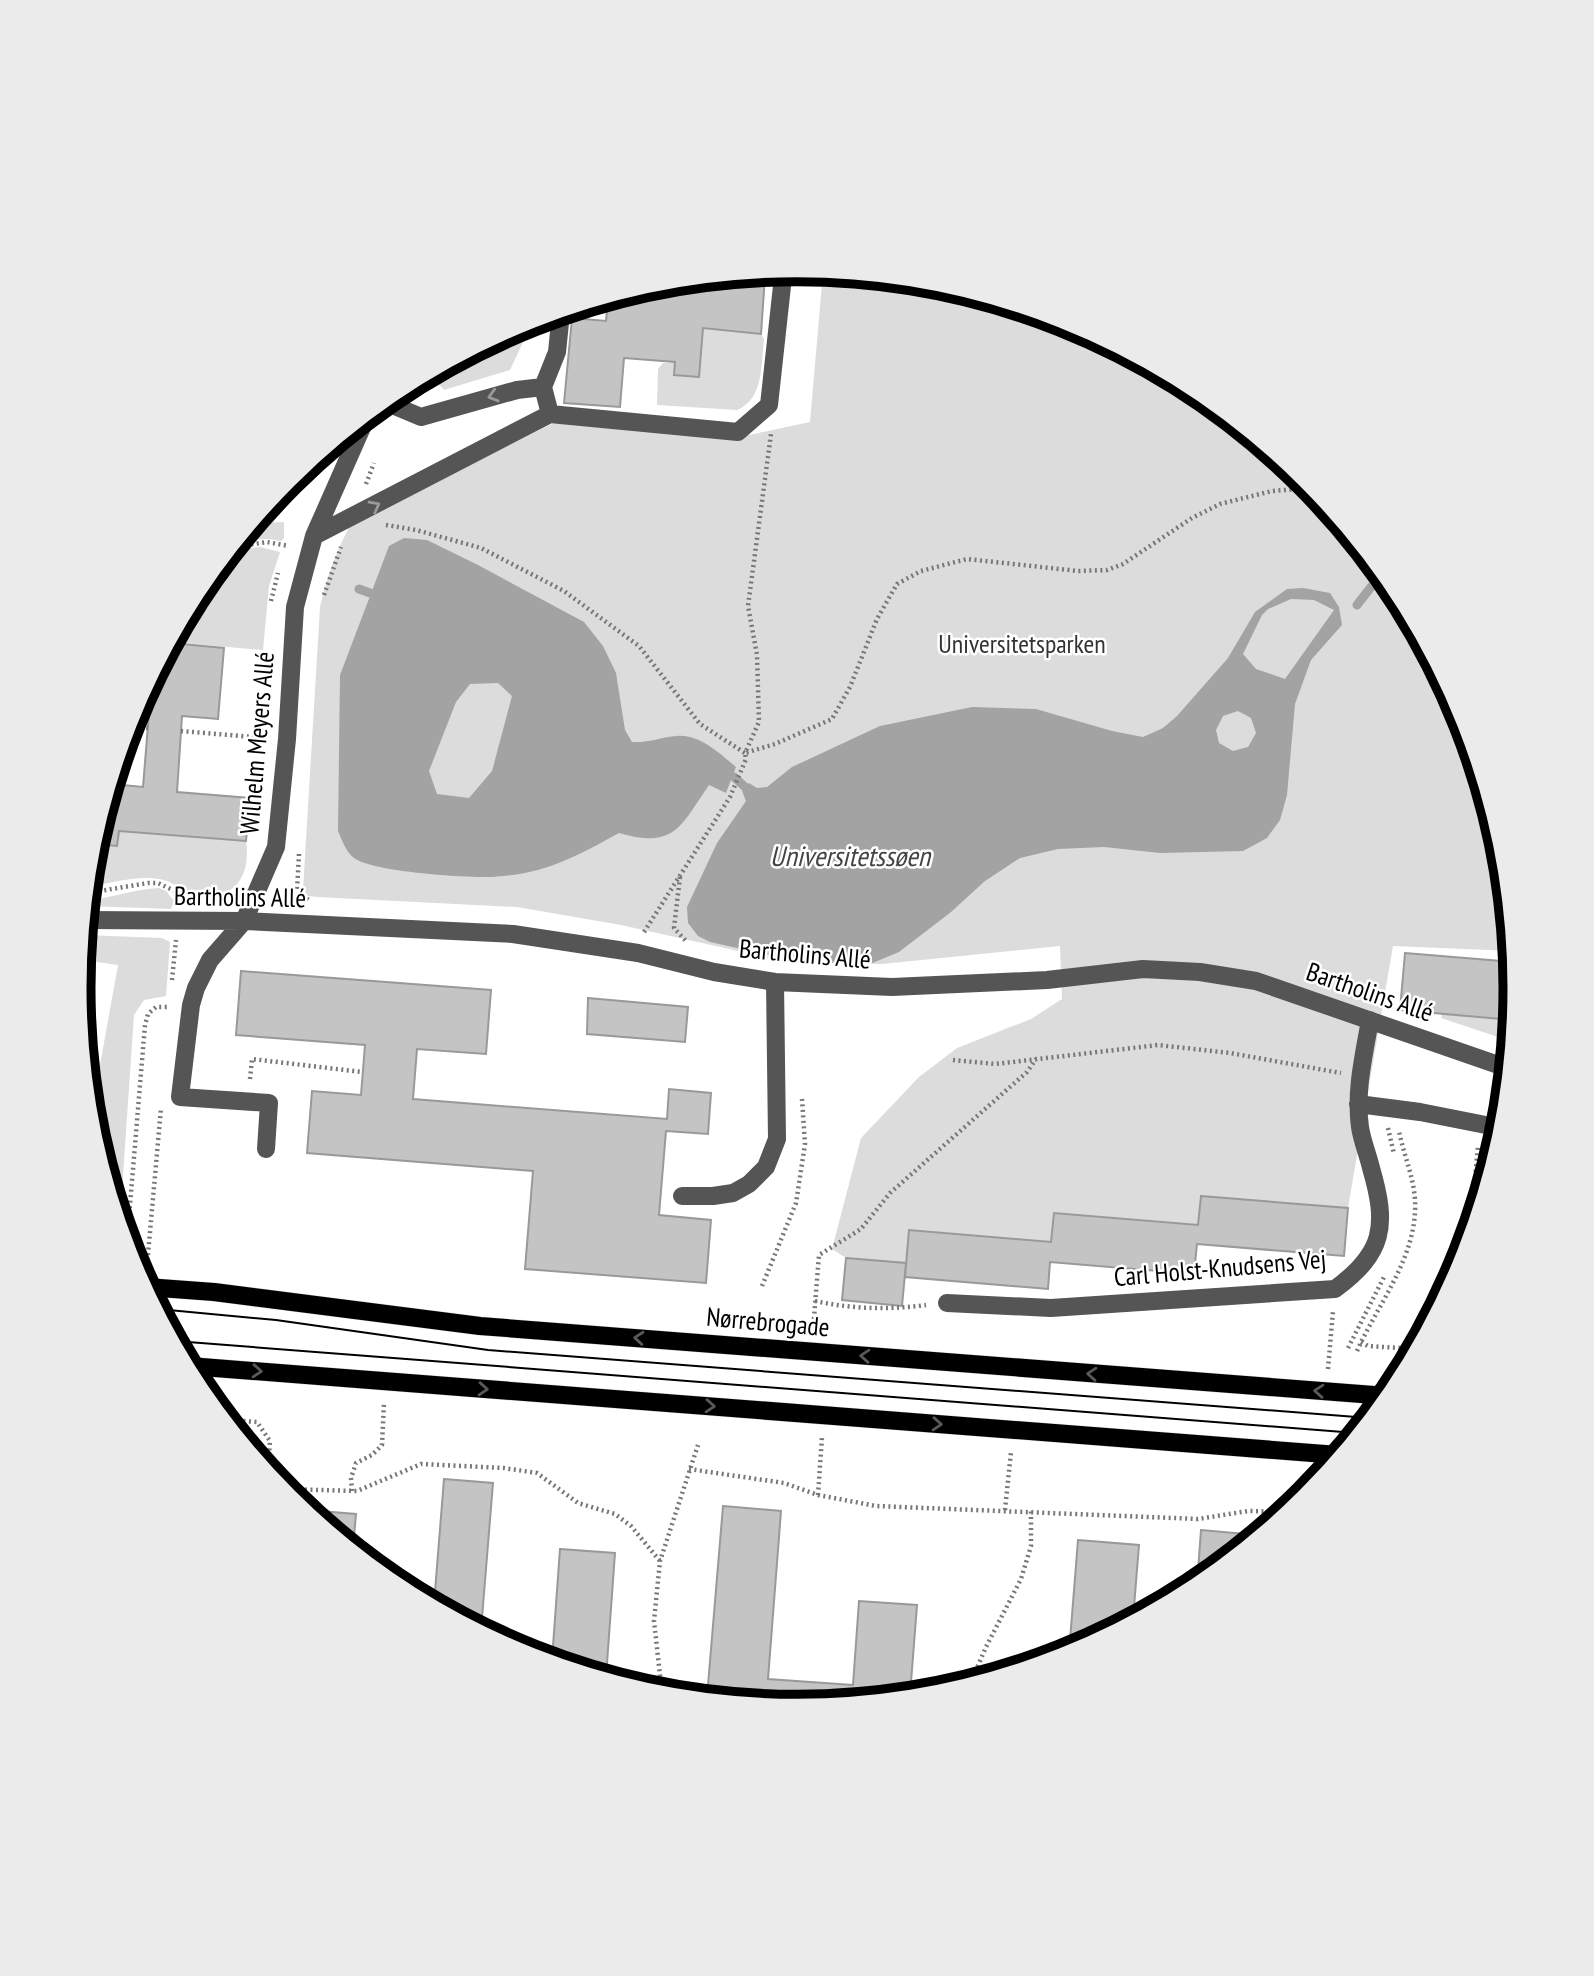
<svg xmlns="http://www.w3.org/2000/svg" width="1594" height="1976" font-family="'PT Sans Narrow',sans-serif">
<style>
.green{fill:#dcdcdc}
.water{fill:#a3a3a3;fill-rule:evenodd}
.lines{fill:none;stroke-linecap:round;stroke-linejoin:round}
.stream{stroke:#a3a3a3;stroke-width:9}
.building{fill:#c4c4c4;stroke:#999;stroke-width:2}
.major-casing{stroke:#dbdbdb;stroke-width:19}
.path{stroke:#777;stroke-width:4.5;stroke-dasharray:2 3.5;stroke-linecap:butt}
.minor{stroke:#555;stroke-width:18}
.major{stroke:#000;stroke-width:18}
.tram{stroke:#000;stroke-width:2}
.oneway{stroke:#999}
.oneway2{stroke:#595959}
.labels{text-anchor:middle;stroke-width:5;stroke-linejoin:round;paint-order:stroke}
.park-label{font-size:26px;fill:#333;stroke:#fff}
.street-label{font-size:26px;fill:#000;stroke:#fff}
.water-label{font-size:28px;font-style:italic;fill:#444;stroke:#fff}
.rim{fill:none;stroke:#000;stroke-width:9}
</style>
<rect width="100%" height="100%" fill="#fff"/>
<path class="green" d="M823,272L938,284L1072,325L1196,391L1305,480L1394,589L1461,714L1502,848L1512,951L1393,946L1348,1208L1202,1196L1198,1225L1051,1242L909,1230L906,1263L846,1258L832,1249L861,1138L919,1077L957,1048L1031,1019L1062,999L1060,946L882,964L787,962L621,925L517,907L317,897L308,896L303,890L320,607C327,577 337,549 352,522L556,422L740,437L810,422Z
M533,321L510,370L444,390L429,374L522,324Z
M703,328L761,334L764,339C761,364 764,399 737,410L657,405L658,369L663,363H675L674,375L699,377Z
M284,522V538L281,541L269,539L240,540L254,523Z
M260,547L280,552L269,586L263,650L172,642L200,589L231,551Z
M119,831L246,841C252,880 229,906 189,892C179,889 170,880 159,879C137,875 111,883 89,887L94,844L117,846Z
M159,888L166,891L174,901L171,909L87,906V901C111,898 135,889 159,888Z
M84,935L162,938L170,942L166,996L144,1000L134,1015L120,1219L92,1128L91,1115L118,965L82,960Z
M1442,1013L1512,1020L1510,1041L1441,1018Z"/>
<path class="water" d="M404,538L427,540L478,565L584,622L603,646L616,673L625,730L632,742C648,743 662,737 677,736C700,734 720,754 736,767L726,793L709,785C680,827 675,849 619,833C588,850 560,866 525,873C515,875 503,876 493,877C468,878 372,872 354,858C346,852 342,840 338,831L340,675L389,546ZM498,683L512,696L492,771L469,798L437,794L429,771L456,702L470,684Z
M1303,588L1330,593L1339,607L1342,625L1311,660L1295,704L1287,795L1280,820L1267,838L1243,851L1160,853L1104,847L1058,849L1020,858L985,881L951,912L899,952L870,964L796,961L710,942L698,936L688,923L687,907L717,843L746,801L742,791L749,783L757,788L767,787L792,767L880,726L972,707L1036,709L1112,731L1143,737L1163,728L1177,716L1228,658L1255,612L1287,589ZM1291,599L1314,600L1334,610L1285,679L1256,669L1243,654L1262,615L1268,609ZM1238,711L1251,718L1256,733L1248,747L1233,751L1219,743L1216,730L1223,716Z"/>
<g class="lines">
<path class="stream" d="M214,571L220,572
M359,589L370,593
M1357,605L1371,587L1385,578
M734,777L745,787"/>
</g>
<path class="building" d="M747,275L765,276L761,334L703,328L699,377L674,375L675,362L624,358L620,407L564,403L572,318L606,321L608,299L657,283Z
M171,643L224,648L218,719L182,716L177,792L250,798L246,841L119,831L117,846L94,844L113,782L122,785L143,787L149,713L134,712Z
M1405,953L1513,962L1515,988L1512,1020L1400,1010Z
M241,971L491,990L486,1054L417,1049L413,1099L667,1119L669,1089L711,1093L708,1134L666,1131L659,1215L711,1220L706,1283L525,1269L533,1171L307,1153L312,1091L361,1095L365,1045L236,1035Z
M588,998L688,1007L685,1042L587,1034Z
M1201,1196L1348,1208L1344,1256L1197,1244L1194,1274L1050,1262L1048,1289L905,1277L909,1230L1051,1242L1054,1213L1198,1225Z
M846,1258L906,1263L902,1306L842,1300Z
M444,1479L493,1483L481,1630L434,1604Z
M723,1506L781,1511L768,1679L853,1685L859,1601L917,1605L910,1695L797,1706L707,1697Z
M307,1510L356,1514L353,1548L325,1526Z
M1201,1530L1257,1535L1197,1585Z
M1078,1540L1139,1545L1133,1619L1069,1653Z
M560,1549L615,1553L606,1677L552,1660Z"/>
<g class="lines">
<defs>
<path id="major" d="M146,1287L214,1292L480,1326L1387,1396
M189,1366L1338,1455"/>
</defs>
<use href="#major" class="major-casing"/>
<path class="path" d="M599,301H607
M366,484L374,463
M386,525L416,530L481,548L564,591L639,646L700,724L745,753L759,722L757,655L748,606L771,434
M235,547L267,542L289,546
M324,595L341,547
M271,601L278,573
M130,726L148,728
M181,731L265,738
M299,854L297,891L310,901
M680,877L674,928L686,941
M88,893L148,883H158L185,896
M644,932L730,797L746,759L745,753L775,744L832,719L850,687L877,619L897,584L921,571L967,559L1078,571L1107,570L1123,564L1192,518L1220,504L1272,491L1311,488
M172,980L176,940
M953,1060L995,1064L1158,1045L1230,1053L1341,1073
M250,1079L252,1059L362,1072
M1388,1128L1394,1154
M1470,1232L1478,1146
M127,1241L145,1025L148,1014L156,1007H169
M147,1266L161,1108
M762,1286L796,1203L805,1144L802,1099
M815,1301C852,1309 888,1310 926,1305
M813,1330L819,1255L861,1229L890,1193L1027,1072L1036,1059
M1361,1342L1368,1346L1415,1349
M1348,1348L1384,1277
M1357,1351C1377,1306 1413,1262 1415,1211C1417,1184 1404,1157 1399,1131
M1328,1369L1333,1311
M227,1420L257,1422L270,1441L268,1470
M689,1469L784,1483L818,1495L876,1506L1198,1519L1248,1511L1285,1512
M283,1489L357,1491L421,1464L504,1468L537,1473L578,1503L615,1514L631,1526L660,1561
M352,1491L351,1478L356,1463L372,1455L382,1445L384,1402
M818,1495L822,1437
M1298,1502L1299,1492
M1005,1510L1011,1452
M971,1682L986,1647L1021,1579L1031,1546V1511
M662,1693L654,1621L660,1561L698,1445"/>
<path class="minor" d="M543,387L557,352L561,313
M550,414L738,432L769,405L782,286L779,272
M314,536L550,414L543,387L517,390L421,417L385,402
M85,920L244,921L513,934L638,953L714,972L775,982L798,983L892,987L1047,980L1143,969L1200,972L1256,981L1507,1068
M80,975V973
M1358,1104L1420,1112L1501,1128
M266,1149L269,1103L180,1097L191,1005L196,988L210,960L244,921L276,847L287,739L295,607L314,536L367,416
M682,1196H713L733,1193L749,1184L766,1167L777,1139L775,982
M947,1303L1051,1308L1335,1289C1384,1253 1388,1226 1371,1168C1368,1155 1362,1141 1360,1127C1355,1091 1364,1055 1370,1020"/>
<use href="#major" class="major"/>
<path class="tram" d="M158,1309L276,1320L488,1350L1369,1418
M175,1341L1356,1433"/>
</g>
<defs><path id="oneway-chevron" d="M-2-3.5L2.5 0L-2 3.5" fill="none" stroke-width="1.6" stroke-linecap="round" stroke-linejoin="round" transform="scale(1.75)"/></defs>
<g class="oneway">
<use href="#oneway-chevron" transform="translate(493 396) rotate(164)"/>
<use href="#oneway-chevron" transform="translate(375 506) rotate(-28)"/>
</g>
<g class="oneway2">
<use href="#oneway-chevron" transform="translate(639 1338) rotate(-175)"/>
<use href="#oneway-chevron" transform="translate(865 1356) rotate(-176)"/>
<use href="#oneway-chevron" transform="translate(257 1371) rotate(4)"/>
<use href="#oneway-chevron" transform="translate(1092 1374) rotate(-176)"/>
<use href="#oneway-chevron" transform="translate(483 1389) rotate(4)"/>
<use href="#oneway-chevron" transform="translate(1319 1391) rotate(-176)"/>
<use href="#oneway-chevron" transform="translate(710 1406) rotate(4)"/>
<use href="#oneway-chevron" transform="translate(937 1424) rotate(4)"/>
</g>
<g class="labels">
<g class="park-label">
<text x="1022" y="653">Universitetsparken</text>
</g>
<g class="street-label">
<text transform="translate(257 743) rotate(-85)" y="9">Wilhelm Meyers Allé</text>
<text transform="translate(240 897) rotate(1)" y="9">Bartholins Allé</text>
<text transform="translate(805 954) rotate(5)" y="9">Bartholins Allé</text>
<text transform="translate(1370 992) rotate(19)" y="9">Bartholins Allé</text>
<text transform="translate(1220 1268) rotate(-5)" y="9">Carl Holst-Knudsens Vej</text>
<text transform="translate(768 1322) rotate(5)" y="9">Nørrebrogade</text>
</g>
<g class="water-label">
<text x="850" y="866">Universitetssøen</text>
</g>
</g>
<path d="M0 0H1594V1976H0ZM91 988a706 706 0 1 1 1412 0a706 706 0 1 1-1412 0Z" fill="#ebebeb" fill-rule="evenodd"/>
<path class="rim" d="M91 988a706 706 0 1 1 1412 0a706 706 0 1 1-1412 0Z"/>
</svg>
